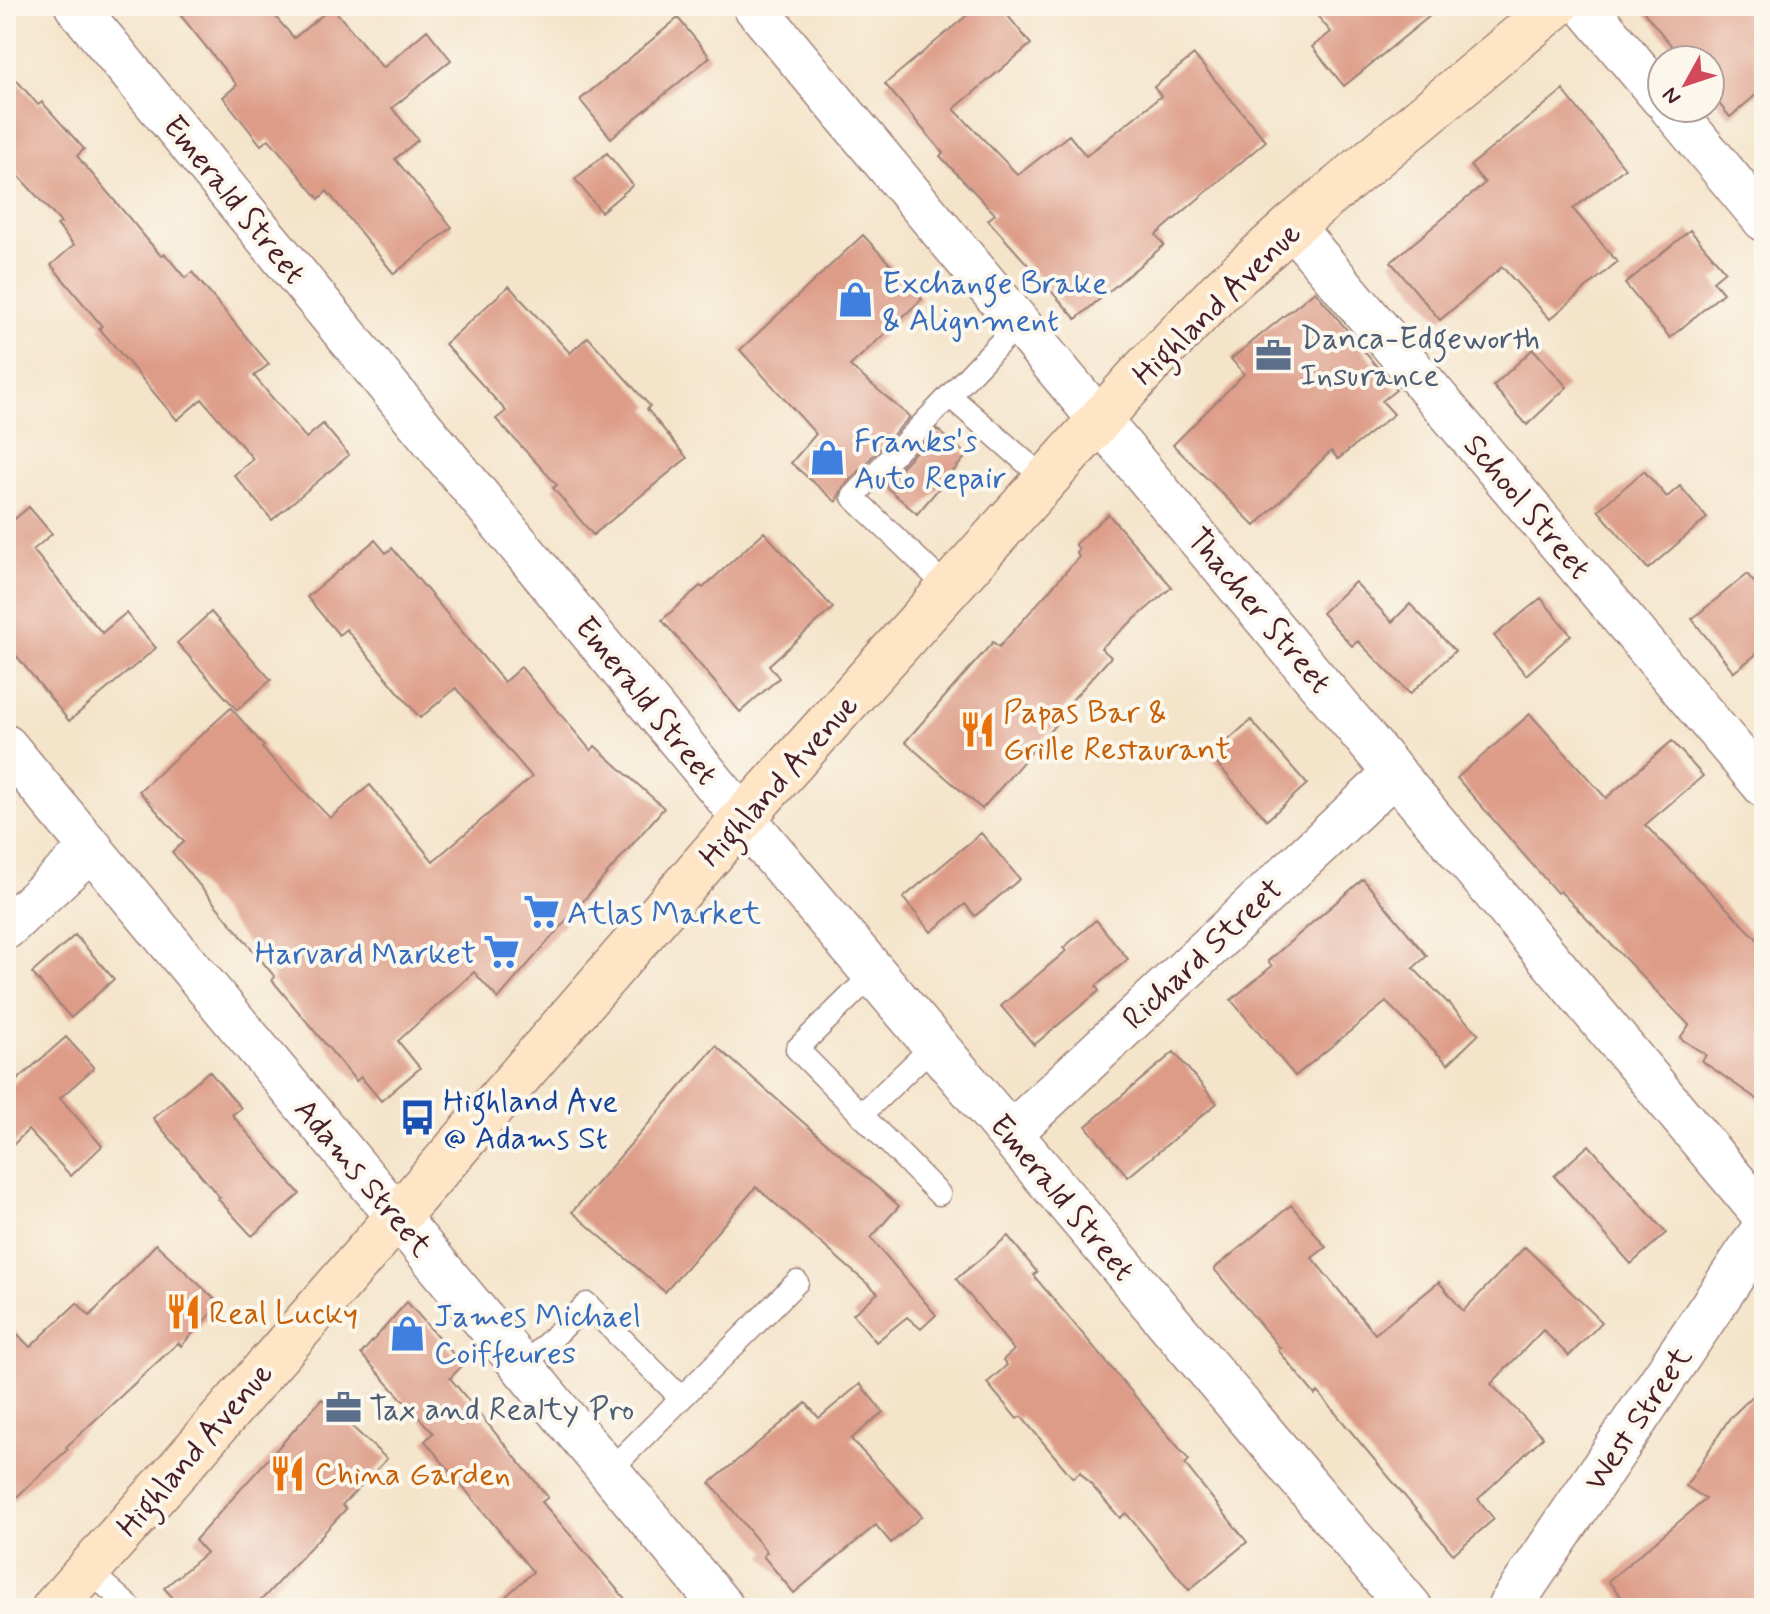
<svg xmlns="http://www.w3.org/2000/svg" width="1770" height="1614" font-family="Mynerve,sans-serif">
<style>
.building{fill:#dd9c88}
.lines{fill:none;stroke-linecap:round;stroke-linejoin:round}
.service-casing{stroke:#9f827a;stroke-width:25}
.minor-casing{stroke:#9f827a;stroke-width:45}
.tertiary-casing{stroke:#9f827a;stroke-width:47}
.secondary-casing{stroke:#9f827a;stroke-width:47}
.service{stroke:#fff;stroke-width:22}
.minor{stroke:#fff;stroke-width:42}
.tertiary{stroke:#fff;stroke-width:44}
.secondary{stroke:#fde5c5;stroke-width:44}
.labels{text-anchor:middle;stroke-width:8;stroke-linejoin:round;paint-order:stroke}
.street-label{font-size:32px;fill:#4a1f2b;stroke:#fbf7ec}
.shop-label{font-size:32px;fill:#366cbe;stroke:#fbf7ec;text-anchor:start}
.service-label{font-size:32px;fill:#4e5e75;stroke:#fbf7ec;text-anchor:start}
.food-label{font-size:32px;fill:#c56008;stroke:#fbf7ec;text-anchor:start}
.transit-label{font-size:32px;fill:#164399;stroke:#fbf7ec;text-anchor:start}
</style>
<rect width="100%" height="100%" fill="#fbf7ec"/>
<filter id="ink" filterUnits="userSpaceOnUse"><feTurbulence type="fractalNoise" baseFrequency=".0125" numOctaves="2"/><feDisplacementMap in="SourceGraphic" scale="16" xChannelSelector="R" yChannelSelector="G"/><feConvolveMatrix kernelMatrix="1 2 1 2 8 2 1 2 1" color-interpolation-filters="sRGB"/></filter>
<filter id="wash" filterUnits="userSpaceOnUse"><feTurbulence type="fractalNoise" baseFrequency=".006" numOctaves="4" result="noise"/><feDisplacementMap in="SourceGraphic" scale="32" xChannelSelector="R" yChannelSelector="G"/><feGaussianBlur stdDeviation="1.8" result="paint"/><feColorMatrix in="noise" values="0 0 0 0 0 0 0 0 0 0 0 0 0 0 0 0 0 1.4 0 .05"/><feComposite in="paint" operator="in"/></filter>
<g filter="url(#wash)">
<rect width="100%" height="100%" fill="#f4e4ca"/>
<g id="blocks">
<path class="building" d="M173,6H266L294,38L332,7L383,68L427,30L451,60L392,108L418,140L395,159L452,227L394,274L327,191L319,199L269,139L261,145L223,97L237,85Z
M978,6H1000L1031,44L954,109L1018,175L1069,135L1086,156L1161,96L1154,87L1194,55L1266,141L1156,235L1164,245L1076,319L988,220L995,214L940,156L943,153L885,84Z
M1309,6H1442L1344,86L1312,47L1331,32Z
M1639,6H1764V88L1730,117L1710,93V60H1683Z
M678,18L710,57L611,138L580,100Z
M6,68L38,105L42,102L84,149L77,156L161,256L165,254L185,278L192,272L269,364L254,376L306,438L323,424L349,455L272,520L234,475L253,459L202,399L177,420L99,328L102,326L51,265L74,245L57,225L61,223L6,162Z
M1563,90L1625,168L1573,209L1617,262L1550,319L1502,267L1440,320L1391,262L1485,183L1470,166Z
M607,153L633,185L601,212L575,179Z
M1690,230L1725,271L1713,281L1723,293L1670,338L1625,284Z
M863,235L922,299L850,366L910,417L843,487L836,502L791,463L816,434L740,350Z
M509,286L570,353L588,337L650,406L647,409L687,458L593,535L553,488L557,485L496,419L506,411L445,344Z
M1315,291L1396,390L1382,401L1394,414L1338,459L1331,451L1255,526L1173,445L1244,374L1231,359Z
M1533,349L1567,387L1527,425L1493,386Z
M937,429L967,455L917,514L884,485Z
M1644,471L1667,497L1680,486L1707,518L1648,569L1598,510Z
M29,507L52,534L33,550L102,633L126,613L156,648L69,721L6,643V518L10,523Z
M1108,514L1172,587L1101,648L1111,657L1053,721L1056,724L982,809L905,742L993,642L999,647L1079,557L1076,552L1079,549L1075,544Z
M764,532L833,608L769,665L779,678L740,712L662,620L700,586L703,588Z
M375,540L386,553L392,548L504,682L521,667L591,751L595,746L664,808L498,999L474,972L398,1041L420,1068L381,1101L361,1077L356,1081L272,980L275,977L172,852L184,842L139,791L231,708L264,746L262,748L330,818L370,785L433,861L532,777L456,688L420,718L346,629L339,635L307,597Z
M1747,574L1764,594V648L1734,672L1692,619Z
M1355,582L1392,622L1410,604L1455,651L1410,694L1358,641L1352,646L1322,613Z
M1541,598L1571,635L1526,675L1494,636Z
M211,612L271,680L237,710L177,643Z
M1530,714L1606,798L1672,741L1703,776L1645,825L1764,946V1104L1702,1061L1706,1055L1680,1038L1689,1025L1560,891L1557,893L1457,778Z
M1251,720L1307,784L1267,820L1210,756Z
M981,833L1020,879L975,916L965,904L931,932L903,898Z
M1363,879L1427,956L1413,968L1479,1034L1448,1064L1386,1002L1295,1076L1231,1000L1272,966L1268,961Z
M1096,920L1128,959L1096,986L1099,991L1034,1045L1001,1006L1066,951L1063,948Z
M75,935L114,979L71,1018L32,973Z
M66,1037L94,1068L60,1098L102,1146L71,1176L28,1130L6,1152V1090Z
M716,1046L899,1206L871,1238L936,1315L921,1329L907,1317L876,1342L853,1314L878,1293L756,1187L665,1292L572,1212Z
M1174,1052L1217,1103L1128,1177L1086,1126Z
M209,1071L241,1108L232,1115L300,1194L252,1236L218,1199L220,1198L153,1118Z
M1589,1145L1666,1233L1631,1264L1554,1176Z
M1291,1205L1326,1247L1312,1258L1375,1334L1439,1282L1463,1311L1525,1247L1602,1322L1569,1356L1543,1330L1491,1384L1543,1437L1478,1499L1494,1519L1453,1554L1318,1392L1315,1395L1278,1350L1280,1348L1214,1269Z
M1008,1236L1037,1272L1033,1275L1189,1460L1185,1464L1247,1542L1189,1590L1126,1513L1120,1518L1080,1472L1073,1478L1021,1416L1017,1419L987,1383L1007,1365L1003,1360L1014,1350L956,1279Z
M156,1244L220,1304L181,1346L178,1343L66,1447L68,1449L6,1507V1322L30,1347L77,1303L90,1316Z
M407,1302L463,1365L450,1378L548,1497L542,1502L633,1608H493L533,1572L425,1441L433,1433L361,1354Z
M860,1384L883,1412L851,1439L922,1516L891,1543L876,1525L794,1593L763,1556L767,1552L710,1483L806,1403L819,1418Z
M1764,1385V1608H1631L1608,1581L1706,1499L1686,1486L1729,1419Z
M322,1399L387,1459L342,1505L346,1509L254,1608H182L164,1588L206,1553L195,1540Z"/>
</g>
</g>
<g filter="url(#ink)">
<use href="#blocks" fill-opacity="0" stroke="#9f827a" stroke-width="2"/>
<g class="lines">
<defs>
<path id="service" d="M950,396L1047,481
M949,589L853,497L1019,323
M874,973L797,1049L939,1194
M861,1115L934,1045
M523,1367L587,1304L681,1398
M609,1471L797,1282
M88,1570L131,1608"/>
<path id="minor" d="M76,6L743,818
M754,6L1764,1216
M1585,6L1662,98
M1671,108L1764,220
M1292,226L1764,786
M6,746L723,1608
M6,928L92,848
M1010,1134L1395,773"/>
<path id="tertiary" d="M743,818L1410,1608
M1509,1608L1764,1229"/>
<path id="secondary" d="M54,1608L181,1466L743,818L1145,369L1221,290L1292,226L1556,6"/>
</defs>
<use href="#service" class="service-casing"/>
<use href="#minor" class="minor-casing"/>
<use href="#tertiary" class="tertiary-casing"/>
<use href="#secondary" class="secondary-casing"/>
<use href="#service" class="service"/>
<use href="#minor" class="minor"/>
<use href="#tertiary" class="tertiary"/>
<use href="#secondary" class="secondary"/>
</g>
</g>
<defs>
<symbol id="shop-bare" viewBox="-9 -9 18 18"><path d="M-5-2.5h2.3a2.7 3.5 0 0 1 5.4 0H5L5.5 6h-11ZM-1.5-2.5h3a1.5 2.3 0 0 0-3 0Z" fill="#3f7fe0" stroke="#fbf7ec" stroke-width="2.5" paint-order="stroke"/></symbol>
<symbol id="office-bare" viewBox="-9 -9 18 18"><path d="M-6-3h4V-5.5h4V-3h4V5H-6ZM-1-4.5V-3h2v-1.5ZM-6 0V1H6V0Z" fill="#5c6f8a" stroke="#fbf7ec" stroke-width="2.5" paint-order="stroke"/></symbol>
<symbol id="restaurant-bare" viewBox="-9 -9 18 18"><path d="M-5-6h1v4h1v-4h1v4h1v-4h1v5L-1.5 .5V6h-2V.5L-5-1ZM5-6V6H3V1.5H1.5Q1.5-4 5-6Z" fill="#e8710a" stroke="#fbf7ec" stroke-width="2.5" paint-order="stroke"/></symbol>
<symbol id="supermarket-bare" viewBox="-9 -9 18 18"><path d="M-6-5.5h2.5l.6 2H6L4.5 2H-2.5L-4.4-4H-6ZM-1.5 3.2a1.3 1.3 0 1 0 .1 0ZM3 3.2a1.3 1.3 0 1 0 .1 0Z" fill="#3f7fe0" stroke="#fbf7ec" stroke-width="2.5" paint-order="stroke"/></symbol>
<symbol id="bus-bare" viewBox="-9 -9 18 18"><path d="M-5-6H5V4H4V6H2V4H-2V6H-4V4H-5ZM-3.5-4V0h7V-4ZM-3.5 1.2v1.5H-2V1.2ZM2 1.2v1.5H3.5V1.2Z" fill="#1a4fb4" stroke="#fbf7ec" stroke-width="2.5" paint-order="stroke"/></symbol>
</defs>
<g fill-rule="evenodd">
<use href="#shop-bare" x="830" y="274" width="51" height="51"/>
<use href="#office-bare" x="1248" y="330" width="51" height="51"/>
<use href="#shop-bare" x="802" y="432" width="51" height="51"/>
<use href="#restaurant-bare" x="952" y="704" width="51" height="51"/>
<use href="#supermarket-bare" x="516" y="886" width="51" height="51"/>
<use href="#supermarket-bare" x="476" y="926" width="51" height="51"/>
<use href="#bus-bare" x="392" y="1092" width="51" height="51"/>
<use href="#restaurant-bare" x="158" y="1286" width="51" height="51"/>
<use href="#shop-bare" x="382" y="1308" width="51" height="51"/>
<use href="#office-bare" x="318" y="1382" width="51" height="51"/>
<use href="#restaurant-bare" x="262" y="1448" width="51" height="51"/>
</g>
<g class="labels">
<g class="street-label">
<text transform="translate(235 199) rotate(51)" y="11">Emerald Street</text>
<text transform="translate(1216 303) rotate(-44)" y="11">Highland Avenue</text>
<text transform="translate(1528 506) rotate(50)" y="11">School Street</text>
<text transform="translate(1260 610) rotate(50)" y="11">Thacher Street</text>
<text transform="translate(647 700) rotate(51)" y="11">Emerald Street</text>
<text transform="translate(778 780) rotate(-48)" y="11">Highland Avenue</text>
<text transform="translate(1202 953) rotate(-43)" y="11">Richard Street</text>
<text transform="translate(364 1177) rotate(50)" y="11">Adams Street</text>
<text transform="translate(1063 1197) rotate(50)" y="11">Emerald Street</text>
<text transform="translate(1637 1418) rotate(-56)" y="11">West Street</text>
<text transform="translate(194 1449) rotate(-49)" y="11">Highland Avenue</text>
</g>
<g class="shop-label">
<text x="882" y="293">Exchange Brake<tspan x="882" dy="37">&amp; Alignment</tspan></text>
<text x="854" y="451">Franks's<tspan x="854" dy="37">Auto Repair</tspan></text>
<text x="567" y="923">Atlas Market</text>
<text x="476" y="963" text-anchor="end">Harvard Market</text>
<text x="434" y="1326">James Michael<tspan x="434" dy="37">Coiffeures</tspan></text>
</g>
<g class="service-label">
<text x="1300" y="348">Danca-Edgeworth<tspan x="1300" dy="37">Insurance</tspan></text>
<text x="369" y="1419">Tax and Realty Pro</text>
</g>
<g class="food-label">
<text x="1003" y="722">Papas Bar &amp;<tspan x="1003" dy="37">Grille Restaurant</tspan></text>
<text x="209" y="1323">Real Lucky</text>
<text x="314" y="1484">China Garden</text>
</g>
<g class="transit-label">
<text x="443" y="1111">Highland Ave<tspan x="443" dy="37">@ Adams St</tspan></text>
</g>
</g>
<rect width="1770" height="1614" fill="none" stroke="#fbf7ec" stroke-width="32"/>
<g transform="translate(1686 84) rotate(230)"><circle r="38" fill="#fbf7ec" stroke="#b4a19f" stroke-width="2"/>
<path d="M0-6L14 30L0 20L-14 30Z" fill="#d1495b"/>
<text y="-12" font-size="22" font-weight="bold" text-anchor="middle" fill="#4a1f2b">N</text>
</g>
</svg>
